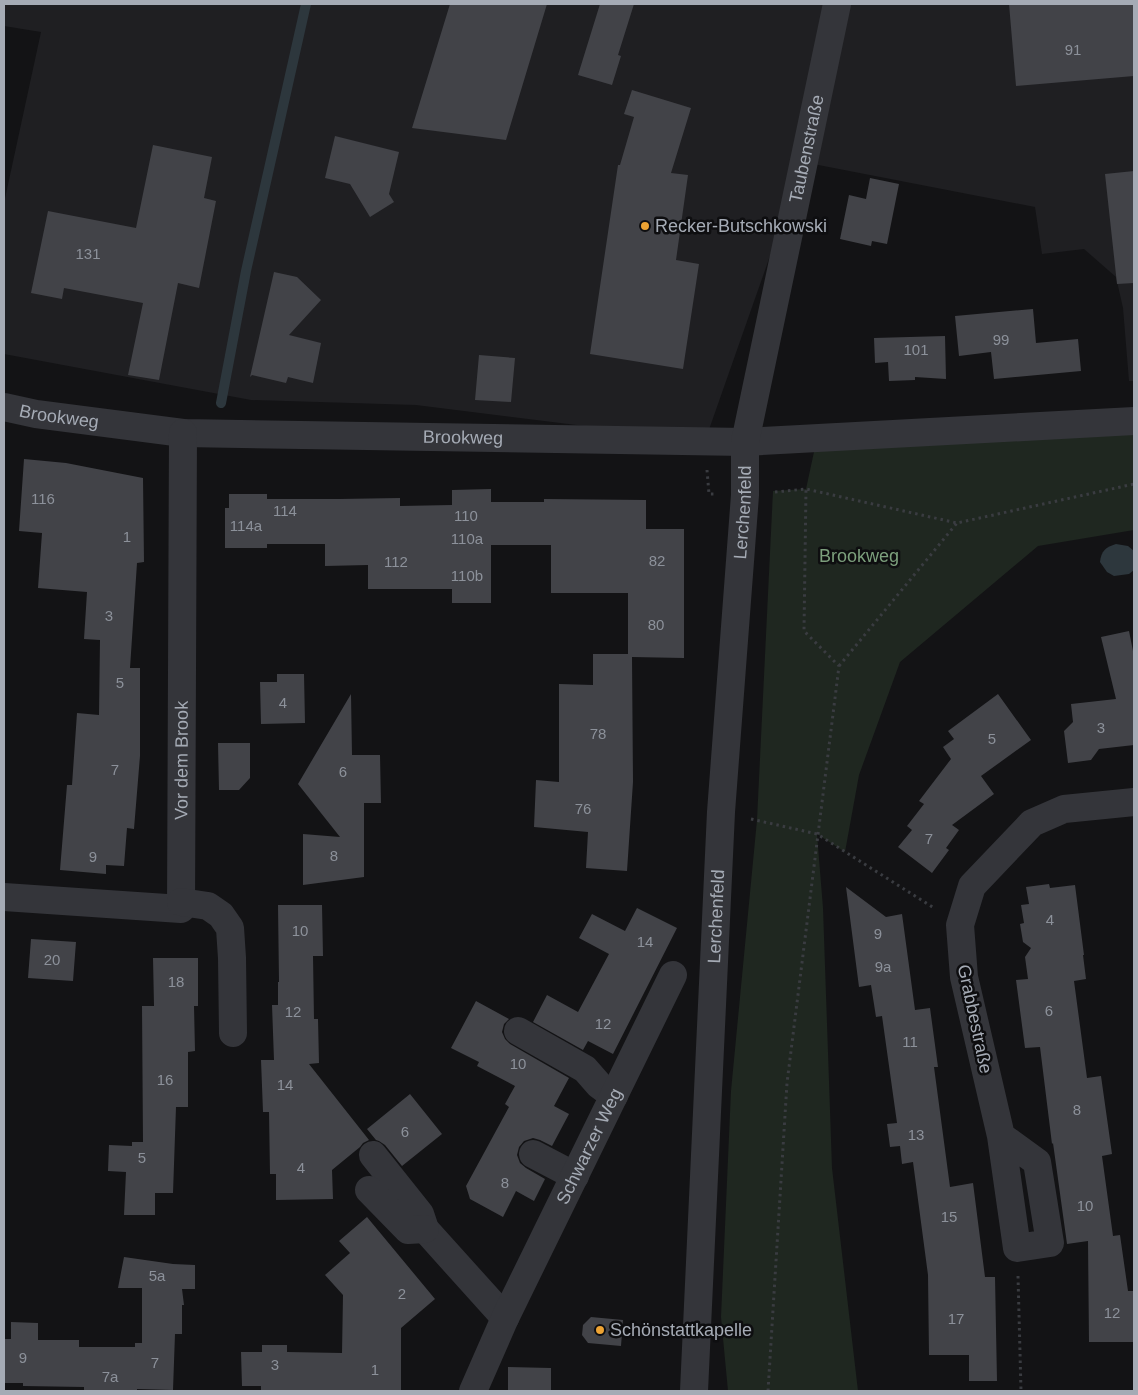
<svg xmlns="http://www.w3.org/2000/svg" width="1138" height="1395" font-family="Helvetica,sans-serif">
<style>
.built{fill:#1f1f22}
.green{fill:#1f2720}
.water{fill:#2d373d}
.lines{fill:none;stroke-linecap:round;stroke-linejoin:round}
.stream{stroke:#2d373d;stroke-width:10}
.building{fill:#424348}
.path{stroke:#3a3c41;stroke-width:3;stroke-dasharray:2.5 4;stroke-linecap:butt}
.minor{stroke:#34353a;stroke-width:28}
.poi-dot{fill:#eda333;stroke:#0e0e10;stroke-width:2}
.labels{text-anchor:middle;stroke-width:5;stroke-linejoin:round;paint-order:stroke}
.number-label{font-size:15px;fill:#8c919a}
.street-label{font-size:18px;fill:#a5abb5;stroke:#0e0e10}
.poi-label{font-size:18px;fill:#a5abb5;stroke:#0e0e10;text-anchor:start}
.park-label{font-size:18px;fill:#7c9f7c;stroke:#0e0e10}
</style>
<rect width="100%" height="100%" fill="#131315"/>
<path class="built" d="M4,4H1134V381H1129L1123,308L1116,277L1084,249L1042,254L1035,207L803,162L705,441L416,405L251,400L4,354V203L41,32L4,26Z"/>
<path class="green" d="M1134,421V530L1038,546L900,662L859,775L845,852L817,834L823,908L832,1168L858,1391H728L721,1317L731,1091L757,820L773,491L806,489L817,438Z"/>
<path class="water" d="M1116,544L1128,546L1134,551V570L1129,574L1114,576L1107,572L1100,562C1101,551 1106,547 1116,544Z"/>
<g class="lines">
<path class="stream" d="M221,403L246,271L306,4"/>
</g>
<path class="building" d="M450,4H547L506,140L412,128Z
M600,4H634L618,55L621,56L612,85L578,75Z
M1009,4H1134V76L1016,86Z
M632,90L691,108L671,173L688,175L676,260L699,264L683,369L590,354L618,165H620L634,117L624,114Z
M335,136L399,152L389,194L394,202L370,217L350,184L325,178Z
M153,145L212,157L204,198L216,201L199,288L178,283L159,380L128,375L143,303L64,288L62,299L31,293L48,211L136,228Z
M1134,171V283L1117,284L1105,174Z
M870,178L899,184L887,244L872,241L871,246L840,239L849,195L866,199Z
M274,272L297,277L321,300L289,335L321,343L313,383L288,377L286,383L252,375L250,377Z
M1033,309L1036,343L1078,339L1081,371L994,379L991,352L959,356L955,316Z
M945,336L946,379L915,377V380L889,381L888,362L875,363L874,338Z
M479,355L515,358L511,402L475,400Z
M24,459L66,463L143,478L144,562L137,563L130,668H140V756L134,829L127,828L124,866L106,865V874L60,870L67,785H72L77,713L99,715L100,640L84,639L87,592L38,588L42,533L19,531Z
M491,489V502H544V499L646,500V529H684V658L632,657L633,782L627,871L586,868L588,832L534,827L536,780L559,782V684L593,685V654H628V593H551V545H491V603H452V589H368V565L325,566V544H267V548H225V508H229V494H267V499H339L400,498V506L452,505V490Z
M1129,631L1134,656V745L1099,749L1091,760L1068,763L1064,731L1073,722L1071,704L1116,699L1101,637Z
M277,674H304L305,723L261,724L260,682H277Z
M351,694L352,755H380L381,803H364V877L303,885V834L340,837L298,784Z
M998,694L1031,740L981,776L994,794L952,825L959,830L946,848L949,850L932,873L898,847L912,830L907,826L924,804L919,801L951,759L943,747L954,739L948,731Z
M218,743H250V778L239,790H219Z
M1049,884L1050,888L1075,885L1084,955H1083L1086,979L1074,981L1087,1078L1101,1076L1112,1154L1102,1156L1113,1236L1120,1235L1128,1291H1134V1342H1089L1088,1241L1067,1244L1053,1143L1052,1144L1040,1047L1025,1048L1016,980L1028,979L1025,957L1031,948L1023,942L1020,924L1024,923L1021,905L1029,904L1026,887Z
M846,887L886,917L902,914L915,1010L930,1008L938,1067H934L950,1187L973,1183L985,1277H995L997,1381H969V1355H929L928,1275L913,1162L902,1164L900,1146L890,1147L887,1124L897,1123L882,1016L876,1017L871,985L859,987Z
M278,905H322L323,956H313L314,1019H318L319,1063L309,1064L369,1140L363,1143L360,1147L332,1170L333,1199L276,1200V1174H270L269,1112H263L261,1060H274L272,1005H278V982H279Z
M637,908L677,928L613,1054L588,1041L583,1050L533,1022L547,995L578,1012L609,954L579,938L592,914L625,931Z
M31,939L76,942L73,981L28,978Z
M153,958H198V1006H194L195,1051L188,1052V1107H176L173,1193H155V1215H124L126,1172L108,1171L109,1145L132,1146V1142H143L142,1006H154Z
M476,1001L509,1019L504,1024L502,1032L505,1039L510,1044L569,1078L554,1106L569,1114L552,1146L540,1140L533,1138L524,1141L519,1147L517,1155L520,1163L526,1168L545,1179L534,1201L516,1191L503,1217L470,1199L466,1186L509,1107L505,1104L515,1086L477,1066L479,1062L451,1048Z
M410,1094L442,1134L402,1166L385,1145L379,1141L376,1140L367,1129Z
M367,1217L435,1299L401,1328V1390L261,1391V1386H242L241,1352H262V1345H287V1352L342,1353L343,1295L325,1275L350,1253L339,1241Z
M124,1257L173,1264L195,1265V1289H182L184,1305H182V1334H175L173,1390L137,1389V1391H84V1387L23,1386V1383H4V1339H11V1322L38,1323V1340H79V1347H135V1343H142V1288H118Z
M591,1317L623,1320L621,1346L588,1343L582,1335L583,1325Z
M508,1367L551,1368V1391H508Z"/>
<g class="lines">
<path class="path" d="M707,470L709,494H714
M775,492L806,489L957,523L1134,484
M839,666L957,523
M751,819L817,834L934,908
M1018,1276L1021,1391
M768,1391L787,1083L839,666L804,631L806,489"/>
<g class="minor">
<path id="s1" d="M4,407L36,414L183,433L745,442L1134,421"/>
<path id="s2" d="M4,897L181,909L183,433"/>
<path d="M181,902L208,906L221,915L230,928L232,958L233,1033"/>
<path d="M518,1031L585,1069L599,1085L614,1096"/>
<path d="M1001,1136L1037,1162L1050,1243L1017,1248L1001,1136L964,977L960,925L972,886L1032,823L1064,809L1134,802"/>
<path d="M533,1154L575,1176"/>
<path d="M373,1155L420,1214L425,1229L505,1318"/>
<path d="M369,1190L408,1230L425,1229"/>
<path id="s3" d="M473,1391L505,1318L673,975"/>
<path id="s4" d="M694,1391L721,812L745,495V442L837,4"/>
</g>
</g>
<g class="poi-dot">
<circle cx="645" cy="226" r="5"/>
<circle cx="600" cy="1330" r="5"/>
</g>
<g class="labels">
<g class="number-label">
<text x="1073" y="55">91</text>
<text x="88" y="259">131</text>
<text x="1001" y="345">99</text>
<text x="916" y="355">101</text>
<text x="43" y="504">116</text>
<text x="285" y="516">114</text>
<text x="466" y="521">110</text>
<text x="246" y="531">114a</text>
<text x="127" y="542">1</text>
<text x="467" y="544">110a</text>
<text x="657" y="566">82</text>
<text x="396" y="567">112</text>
<text x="467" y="581">110b</text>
<text x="109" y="621">3</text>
<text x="656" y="630">80</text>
<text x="120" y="688">5</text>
<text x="283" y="708">4</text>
<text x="1101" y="733">3</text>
<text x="598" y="739">78</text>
<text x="992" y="744">5</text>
<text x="115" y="775">7</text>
<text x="343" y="777">6</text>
<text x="583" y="814">76</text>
<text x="929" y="844">7</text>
<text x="334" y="861">8</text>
<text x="93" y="862">9</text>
<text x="1050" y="925">4</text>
<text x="300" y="936">10</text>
<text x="878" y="939">9</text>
<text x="645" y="947">14</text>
<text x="52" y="965">20</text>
<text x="883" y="972">9a</text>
<text x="176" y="987">18</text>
<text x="1049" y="1016">6</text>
<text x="293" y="1017">12</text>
<text x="603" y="1029">12</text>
<text x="910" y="1047">11</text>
<text x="518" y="1069">10</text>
<text x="165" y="1085">16</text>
<text x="285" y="1090">14</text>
<text x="1077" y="1115">8</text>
<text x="405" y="1137">6</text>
<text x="916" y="1140">13</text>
<text x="142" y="1163">5</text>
<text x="301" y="1173">4</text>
<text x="505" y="1188">8</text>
<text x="1085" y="1211">10</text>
<text x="949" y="1222">15</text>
<text x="157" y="1281">5a</text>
<text x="402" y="1299">2</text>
<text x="1112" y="1318">12</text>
<text x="956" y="1324">17</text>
<text x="23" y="1363">9</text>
<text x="155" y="1368">7</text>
<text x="275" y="1370">3</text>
<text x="375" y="1375">1</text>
<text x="110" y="1382">7a</text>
</g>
<g class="street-label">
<text dy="6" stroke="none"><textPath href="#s4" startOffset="1250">Taubenstraße</textPath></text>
<text dy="6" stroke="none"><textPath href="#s1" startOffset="56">Brookweg</textPath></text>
<text dy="6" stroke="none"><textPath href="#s1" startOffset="461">Brookweg</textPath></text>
<text dy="6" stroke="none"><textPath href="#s4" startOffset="880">Lerchenfeld</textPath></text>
<text dy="6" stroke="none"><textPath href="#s2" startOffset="326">Vor dem Brook</textPath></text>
<text dy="6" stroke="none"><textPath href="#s4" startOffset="475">Lerchenfeld</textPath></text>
<text transform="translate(975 1019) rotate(78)" y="6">Grabbestraße</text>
<text dy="6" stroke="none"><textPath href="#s3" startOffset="271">Schwarzer Weg</textPath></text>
</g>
<g class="poi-label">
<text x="655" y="232">Recker-Butschkowski</text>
<text x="610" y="1336">Schönstattkapelle</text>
</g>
<g class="park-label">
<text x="859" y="562">Brookweg</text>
</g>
</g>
<rect width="1138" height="1395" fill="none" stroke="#a5abb5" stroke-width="10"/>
</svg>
